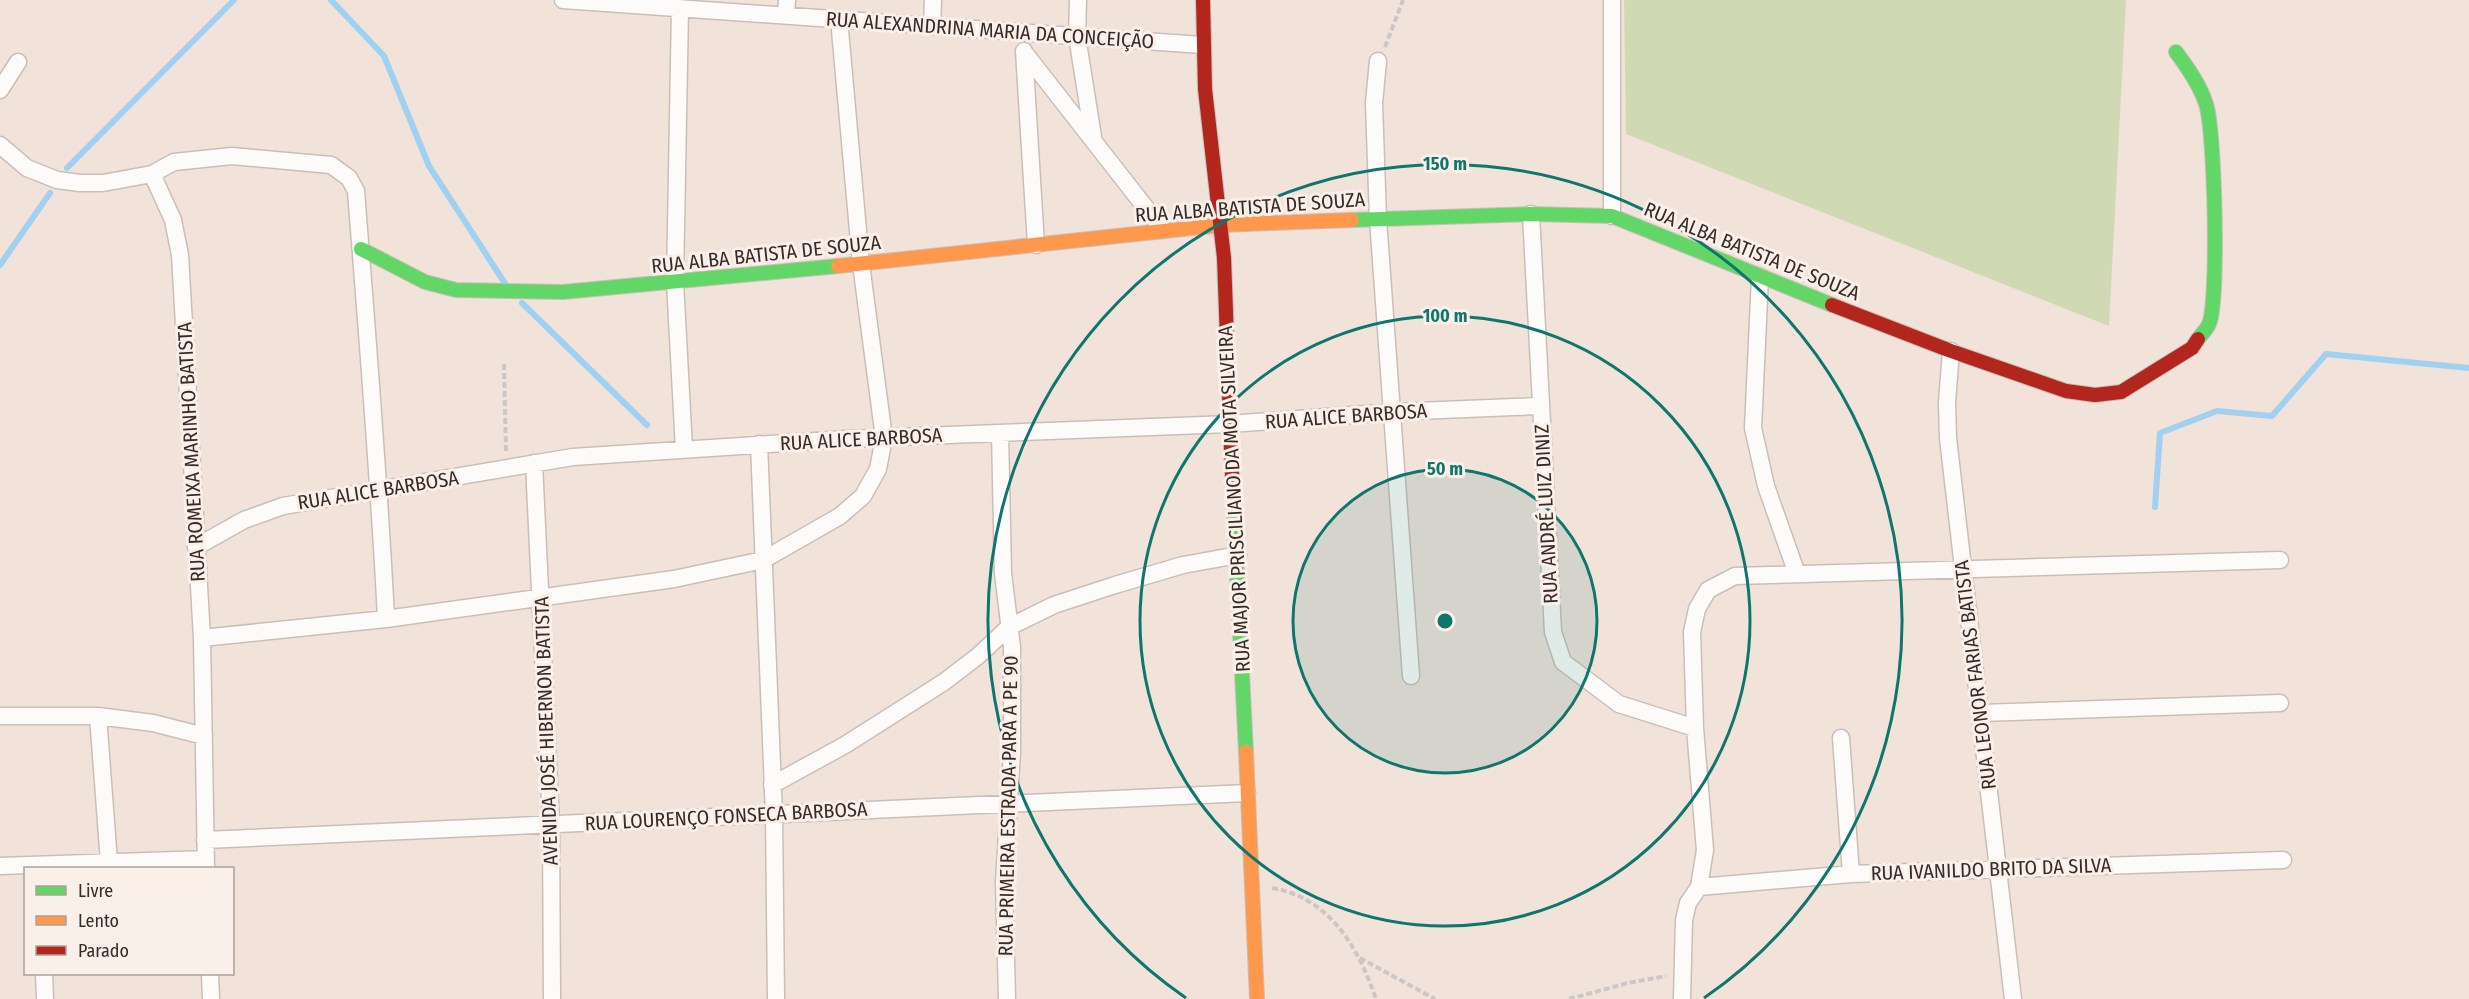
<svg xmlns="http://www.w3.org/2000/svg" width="2469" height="999" font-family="'Fira Sans Condensed',sans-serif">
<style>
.green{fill:#d1d9b4}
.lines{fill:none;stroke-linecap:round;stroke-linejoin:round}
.stream{stroke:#a0d1f0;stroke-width:6}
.street-casing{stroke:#cabfb8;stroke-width:19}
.fast-casing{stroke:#cabfb8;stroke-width:16}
.slow-casing{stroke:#cabfb8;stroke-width:16}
.jam-casing{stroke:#cabfb8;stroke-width:16}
.path{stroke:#ccc7c5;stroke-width:4;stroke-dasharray:6 3;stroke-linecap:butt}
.street{stroke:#fdfbf9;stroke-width:16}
.fast{stroke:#63d668;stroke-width:14}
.slow{stroke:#ff974d;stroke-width:14}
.jam{stroke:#b3261e;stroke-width:14}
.ring{fill:none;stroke:#0f766e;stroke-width:3}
.labels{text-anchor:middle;stroke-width:6;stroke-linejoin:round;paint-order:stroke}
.street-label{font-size:20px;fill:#372c27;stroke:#fbefea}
.centre{fill:#0f766e;stroke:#fbefea;stroke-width:3}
.ring-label{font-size:18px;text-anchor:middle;font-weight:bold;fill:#0f766e;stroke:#fbefea;stroke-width:6;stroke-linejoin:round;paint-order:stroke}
</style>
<rect width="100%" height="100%" fill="#f1e2da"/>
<path class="green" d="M1624,0H2126L2109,326L1626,134Z"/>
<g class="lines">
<path class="stream" d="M331,0L384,56L429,166L506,285
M67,168L234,0
M0,265L50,193
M522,303L647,425
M2155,507L2160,433L2217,411L2272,416L2326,354L2469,368"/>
<defs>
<path id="street" d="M563,0L1202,45
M1078,0L1077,36L1093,137
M1612,0V216
M680,8L675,282L684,449
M786,15L787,0
M932,26L933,0
M1024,51L1036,245
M1024,52L1163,230
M1378,61L1374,103L1378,219L1411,676
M0,90L18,62
M0,145L27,168L57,180L80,183H103L152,174L174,162L232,156L331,165L349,178L356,191C367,333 379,476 386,619
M152,174L173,220L180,255L202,638L206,868
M1531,214L1553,632L1563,662L1619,704L1695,728
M1760,277L1753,428L1766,486L1797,574
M1951,351L1947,402L1948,438L2013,999
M1000,433L1003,573L1012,647V752L1004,882L1007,999
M759,444L774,814L776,999
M534,463L551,824L552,999
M196,547L244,520L283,506L573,457L847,439L1229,424L1393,412L1539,406
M202,638L386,619L674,579L763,560L840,516L863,496L878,469L884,438L861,264L839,19
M1980,713L2280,703
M0,716H98L153,723L204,736
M98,716L109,862
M1841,738L1851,874
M772,785L845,745L944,682L978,656L1009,627L1054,605L1115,585L1183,565L1238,555
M205,840L1247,793
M0,866L206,859
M1699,887L1851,874L2283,860
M44,974L45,999
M210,974L211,999
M1682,999L1684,920L1688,903L1699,887L1705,850L1695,728L1692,632L1697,609L1708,590L1735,576L2280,560"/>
<path id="fast" d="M2176,52C2188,68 2200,85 2206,104C2215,131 2219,300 2209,324C2207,329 2201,335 2198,339
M1352,220L1531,214L1612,216L1832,305
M361,249L425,282L456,290L563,292L838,266
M1232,475L1246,752"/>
<path id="slow" d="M838,266L1220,225L1352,220
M1246,752L1257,999"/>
<path id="jam" d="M1203,0L1205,89L1224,258L1232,475
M1832,305L1951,351L2066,391L2095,395L2121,392L2192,348L2198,339"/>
</defs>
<use href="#street" class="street-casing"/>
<use href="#fast" class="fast-casing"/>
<use href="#slow" class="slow-casing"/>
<use href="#jam" class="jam-casing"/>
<path class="path" d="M1385,47L1403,0
M504,364L506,452
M1272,888C1330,898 1358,947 1376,999
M1360,958L1435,999
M1569,999L1628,983L1666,976"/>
<use href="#street" class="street"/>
<use href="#fast" class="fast"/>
<use href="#slow" class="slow"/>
<use href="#jam" class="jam"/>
</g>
<circle cx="1445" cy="621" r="152" fill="#0f766e" fill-opacity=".12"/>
<g class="ring">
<circle cx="1445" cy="621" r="152"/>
<circle cx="1445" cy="621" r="305"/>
<path d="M1186 998A457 457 0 1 1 1704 998"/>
</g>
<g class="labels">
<g class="street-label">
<text transform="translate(990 30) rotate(4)" y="7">RUA ALEXANDRINA MARIA DA CONCEIÇÃO</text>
<text transform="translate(1250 207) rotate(-4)" y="7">RUA ALBA BATISTA DE SOUZA</text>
<text transform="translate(1752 251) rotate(22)" y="7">RUA ALBA BATISTA DE SOUZA</text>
<text transform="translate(766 254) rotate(-6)" y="7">RUA ALBA BATISTA DE SOUZA</text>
<text transform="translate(1346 416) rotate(-4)" y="7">RUA ALICE BARBOSA</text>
<text transform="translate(861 439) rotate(-3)" y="7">RUA ALICE BARBOSA</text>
<text transform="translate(191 452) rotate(-93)" y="7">RUA ROMEIXA MARINHO BATISTA</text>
<text transform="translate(378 490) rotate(-9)" y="7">RUA ALICE BARBOSA</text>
<text transform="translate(1234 499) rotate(-93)" y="7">RUA MAJOR PRISCILIANO DA MOTA SILVEIRA</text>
<text transform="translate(1546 514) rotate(-93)" y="7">RUA ANDRÉ LUIZ DINIZ</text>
<text transform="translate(1975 675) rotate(-97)" y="7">RUA LEONOR FARIAS BATISTA</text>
<text transform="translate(546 731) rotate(-92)" y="7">AVENIDA JOSÉ HIBERNON BATISTA</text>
<text transform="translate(1008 806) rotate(-89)" y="7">RUA PRIMEIRA ESTRADA PARA A PE 90</text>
<text transform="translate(726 816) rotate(-3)" y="7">RUA LOURENÇO FONSECA BARBOSA</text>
<text transform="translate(1991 869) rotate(-2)" y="7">RUA IVANILDO BRITO DA SILVA</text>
</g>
</g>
<circle cx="1445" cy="621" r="9" class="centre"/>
<g class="ring-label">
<text x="1445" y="170">150 m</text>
<text x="1445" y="322">100 m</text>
<text x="1445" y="475">50 m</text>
</g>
<rect x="24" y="867" width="210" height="108" fill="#fbefea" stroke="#ada19c" stroke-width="1.5"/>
<rect x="36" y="886" width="30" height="9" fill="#63d668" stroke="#ada19c" stroke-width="1.5"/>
<text x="78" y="897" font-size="18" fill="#372c27">Livre</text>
<rect x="36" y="916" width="30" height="9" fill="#ff974d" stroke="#ada19c" stroke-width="1.5"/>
<text x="78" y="927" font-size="18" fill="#372c27">Lento</text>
<rect x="36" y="946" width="30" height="9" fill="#b3261e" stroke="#ada19c" stroke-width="1.5"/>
<text x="78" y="957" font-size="18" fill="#372c27">Parado</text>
</svg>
